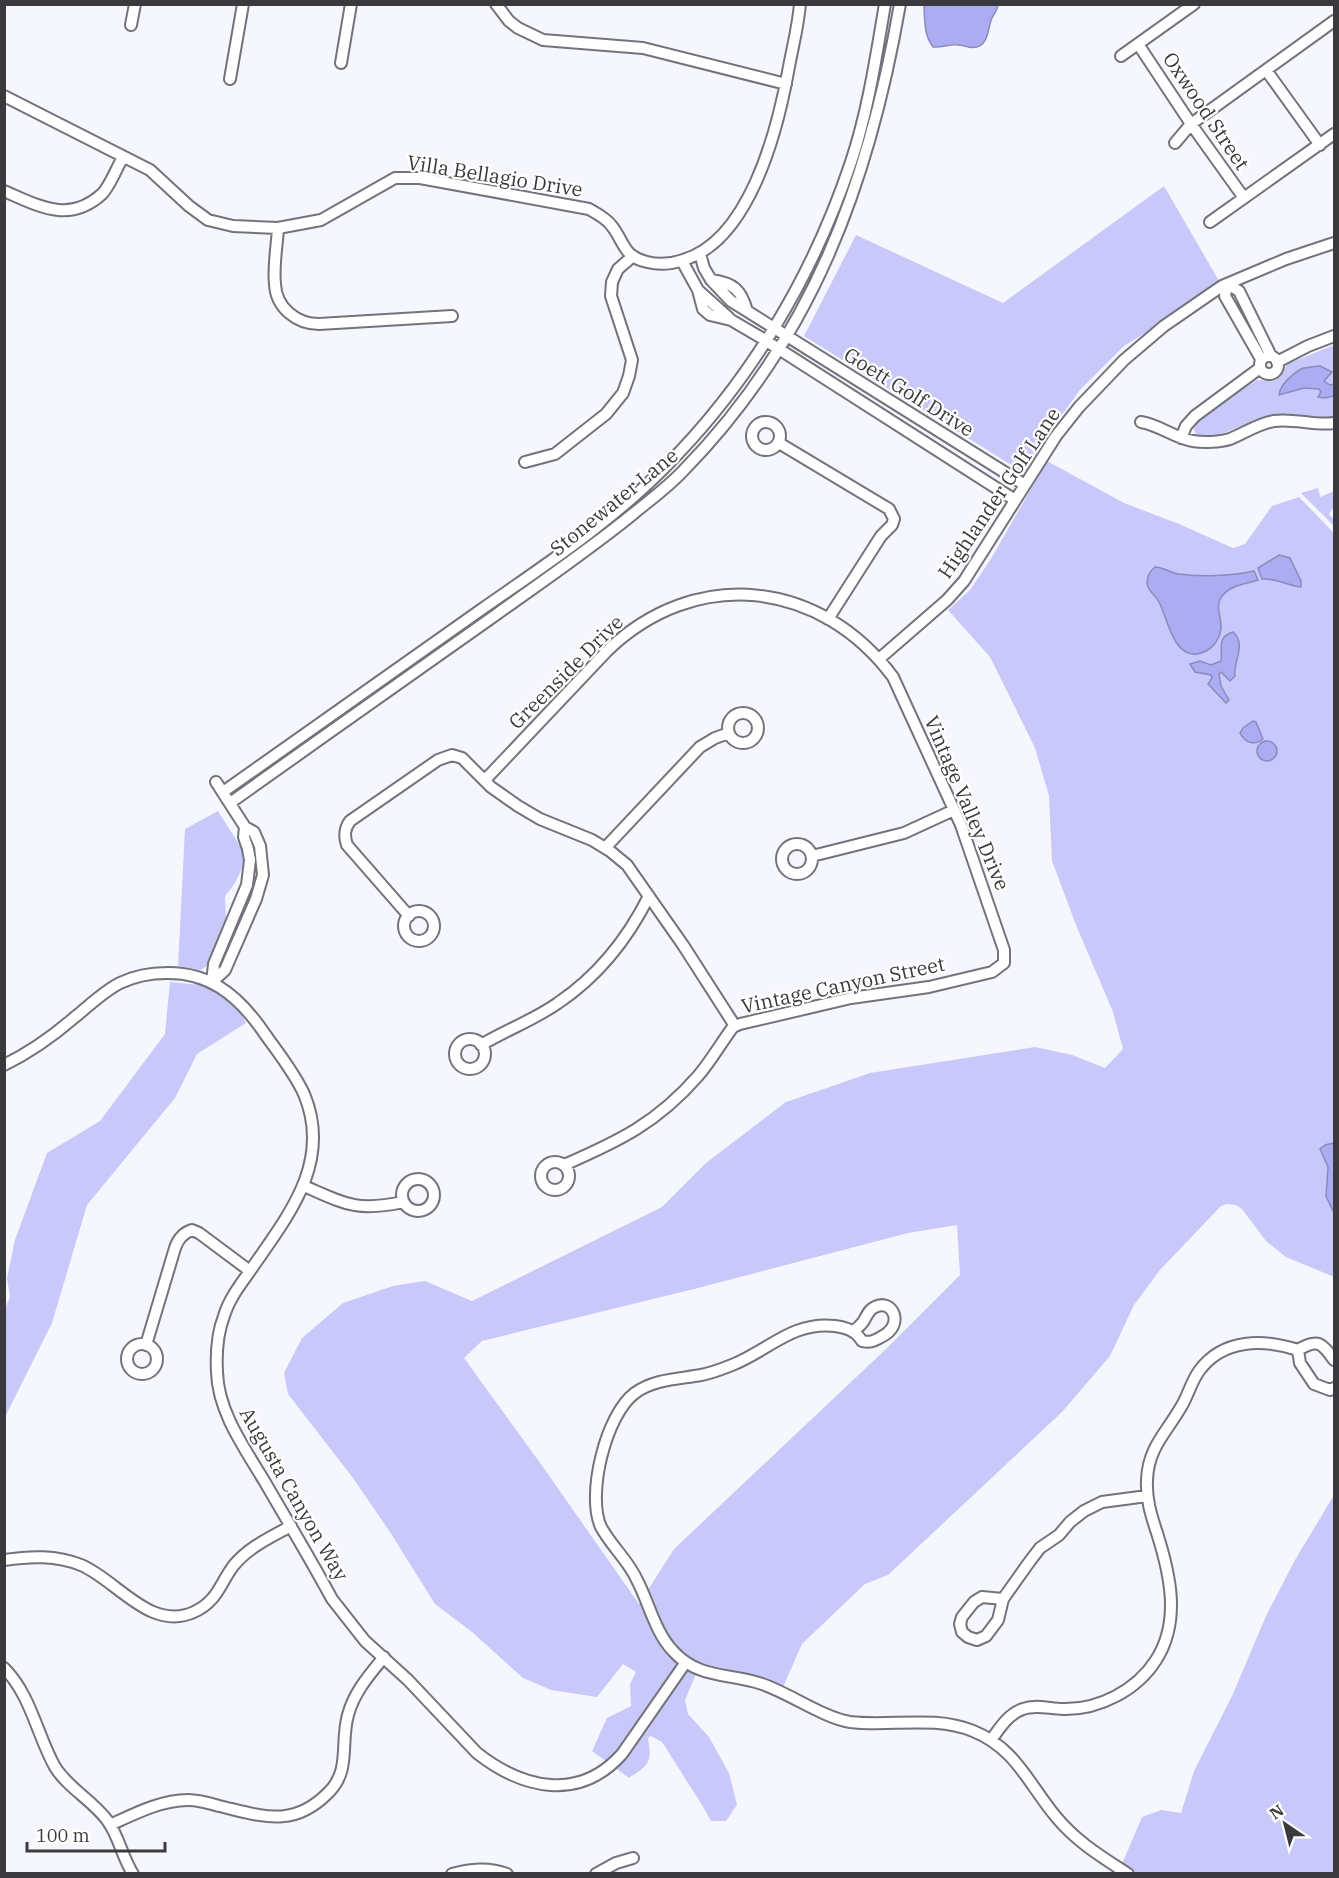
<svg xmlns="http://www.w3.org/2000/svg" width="1339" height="1878" font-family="'IBM Plex Serif',serif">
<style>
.green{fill:#c8c9fa;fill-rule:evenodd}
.water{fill:#acacf2;stroke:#8a8abc;stroke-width:1.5}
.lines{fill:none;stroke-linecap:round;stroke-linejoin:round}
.street-casing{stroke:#73737b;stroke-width:14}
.street{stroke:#fff;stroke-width:10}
.labels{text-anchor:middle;stroke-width:4.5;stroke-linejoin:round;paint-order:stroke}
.street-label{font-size:20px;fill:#3a3a3d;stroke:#fff}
</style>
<rect width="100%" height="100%" fill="#f6f7fe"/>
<path class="green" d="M1164,186L1222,286L1124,346L1080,390L1021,471L804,336L856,235L1003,303Z
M1334,345V416C1310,423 1287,410 1261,418C1243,423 1212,444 1195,433L1194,429L1195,424L1235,394L1257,380L1271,381L1276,379L1280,376L1287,364Z
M1047,461L1124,503L1179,524L1233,548L1245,544L1272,506L1299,497L1334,533V1277L1286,1257L1266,1241L1242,1209L1236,1205L1227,1204L1221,1206L1160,1270L1134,1305L1110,1356L1062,1412L888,1575L865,1584L802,1644L783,1687C755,1674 729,1674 700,1665L685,1700L688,1714L709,1737L729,1773L737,1805L726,1821H711L702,1805L662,1742L651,1736L648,1738C652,1763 650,1764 629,1778L592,1751L607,1718L631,1706L630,1684L636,1672L623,1664L597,1697L551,1690L523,1678L472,1632L435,1604L390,1532L353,1478L288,1394L284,1373L302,1338L343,1303L393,1286L425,1281L472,1301L662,1207L706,1163L786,1102L870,1073L1035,1047L1072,1055L1105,1068L1123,1049L1113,1012L1076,925L1052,861L1049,796L1035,748L990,657L948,610L970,590L992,557ZM957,1225L960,1275L887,1348L674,1549L639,1604L543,1467L464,1358L482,1341L694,1289L908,1233Z
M1318,488L1320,497L1334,491V507L1329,514L1334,519V526L1301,493Z
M218,811L245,854C241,873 238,881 225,896L226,919L208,965L201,970L178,966L185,829Z
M170,982L201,985L215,992L239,1009L246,1023L197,1054L175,1098L87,1205L52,1323L5,1417L4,1311L10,1297L7,1278L15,1240L47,1153L100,1121L165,1034Z
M1334,1495V1873H1137L1122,1864L1142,1817L1161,1810L1181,1813L1194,1771L1232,1696L1266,1616L1295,1560Z"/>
<path class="water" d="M926,5V4L998,5C997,11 995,12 992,18C988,26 989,44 977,47C971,49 964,45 958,45C949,44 942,48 933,47C924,35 925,23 924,7Z
M1320,366L1332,372L1324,381L1330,385L1334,384V396L1325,398L1318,397L1321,392L1319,389L1304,388L1279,395C1280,385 1292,374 1301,369C1306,367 1314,367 1320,366Z
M1279,555L1290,558L1301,581V587C1287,586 1278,578 1262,579L1258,568Z
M1155,567C1163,567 1169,572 1178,574C1201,577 1231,576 1254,571L1258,580C1246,584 1232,585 1224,594C1213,605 1222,617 1221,629C1219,642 1210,652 1197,654C1173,657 1167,617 1159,602C1156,595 1148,592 1147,583C1147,576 1150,571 1155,567Z
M1233,632C1247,644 1233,661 1235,676L1230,681L1221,672L1219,674L1221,686L1229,700L1226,703L1208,684L1212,678L1211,675L1195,672L1190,664L1200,661L1211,665L1221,661C1223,649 1216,637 1233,632Z
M1253,721L1256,722L1263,739C1255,746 1245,743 1240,733L1243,728Z
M1257 751a10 10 0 1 1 20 0a10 10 0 1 1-20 0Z
M1334,1143V1213L1326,1196L1328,1167L1320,1149L1325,1145Z"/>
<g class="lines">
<defs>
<path id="street" d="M496,4L509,21L518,28L543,40L643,48L786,84
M131,25L135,4
M1138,44L1191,124L1244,198
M1121,56L1194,4
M341,63L351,4
M1266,70L1320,145
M230,79L243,4
M4,96L150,170L189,206L208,220L233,226L278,228L321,220L395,178H420L589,209C596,213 606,218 611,225C625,242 622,256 647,262C659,265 672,264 683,260C749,241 777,132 788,72C792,49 798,28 800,4
M1175,143L1191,124L1334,21
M4,191C39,206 69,224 102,194C110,186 117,167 123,157
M1210,222L1334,134
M278,228C277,246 273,266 275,284C276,308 297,324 319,324L452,316
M700,254L704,268L711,280C733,283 741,289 747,311L1025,485
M682,261L698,290L703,309L710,315L731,320L760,337L1015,500
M711,280L731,301L747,311
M699,291L729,318
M1260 365a9 9 0 1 1 18 0a9 9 0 1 1-18 0Z
M1261,359L1225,296L1227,284L1239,291L1271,356
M1277,362L1308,346L1334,336
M752 436a14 14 0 1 1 28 0a14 14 0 1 1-28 0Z
M1141,422C1160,425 1174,438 1193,441C1204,443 1220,442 1230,439C1245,433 1257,424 1274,421C1294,418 1315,426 1334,423
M1181,438L1186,426L1195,416L1260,368
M779,443L889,509L894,519L892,525L881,536L828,619
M525,462L555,454L606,414L623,393L629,376L632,360L611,296L612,282L618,269L632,257
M879,659L947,600L964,581L1056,436L1079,407L1124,360L1164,326L1222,286L1286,259L1334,243
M728 728a15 15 0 1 1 30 0a15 15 0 1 1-30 0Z
M485,780L607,651C695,566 820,579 893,677L961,825L1004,950V963L992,972L929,987L851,998L740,1024L733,1027C721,1043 711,1061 698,1076C657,1123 619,1141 564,1165
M223,792C309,731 396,670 482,609C545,565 611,522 665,467C750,382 813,276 851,162C868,111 876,57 885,4
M230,803C319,740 408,676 497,614C543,581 590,549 633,514C650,500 668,487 683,471C812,339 869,183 900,4
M782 859a15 15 0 1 1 30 0a15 15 0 1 1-30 0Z
M605,848L700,747L715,738L729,733
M812,856L904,833L954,810
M404 926a15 15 0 1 1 30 0a15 15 0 1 1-30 0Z
M409,916L347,845C344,836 344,829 350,821L438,760L452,755L462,758L491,787L518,806L540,819L592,840L610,851L627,865L683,945L735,1026
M212,982L225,970L256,899L263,875L260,846L254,832L245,827L216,782
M212,982L214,964L247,885L250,860L248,849L244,837L245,827
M455 1054a15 15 0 1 1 30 0a15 15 0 1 1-30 0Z
M481,1045C506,1030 534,1020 558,1003C598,976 628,938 649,896
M4,1065C31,1052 53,1036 75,1017C90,1005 104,991 120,983C135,976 150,973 166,973C208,972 236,994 260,1027C275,1049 293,1070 304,1094C333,1163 287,1217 250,1271C240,1285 229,1299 224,1316C217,1334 216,1353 217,1372C218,1413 246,1450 266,1484C288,1522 311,1560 332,1599L365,1641L408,1680L477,1753C523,1789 579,1802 622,1754L686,1662
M541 1176a14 14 0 1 1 28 0a14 14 0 1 1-28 0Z
M402 1195a16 16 0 1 1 32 0a16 16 0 1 1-32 0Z
M304,1186C345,1204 357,1212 403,1202
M853,1332C856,1329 860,1326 863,1322C867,1316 868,1310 875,1307C892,1298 906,1325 881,1337C874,1341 870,1343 862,1341C860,1338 858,1335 855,1333C850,1329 842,1327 835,1326C792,1321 768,1351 732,1365C722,1369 712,1373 701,1375C679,1379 654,1379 635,1393C606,1414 586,1495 601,1527C611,1546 628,1560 637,1580C649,1603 655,1632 673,1651C698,1679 730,1673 762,1684C789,1693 824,1718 850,1722C891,1727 933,1715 973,1731C1016,1748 1029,1785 1057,1818C1077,1842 1102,1857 1128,1874
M127 1359a15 15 0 1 1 30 0a15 15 0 1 1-30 0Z
M146,1345L175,1248C178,1239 183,1233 192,1230L199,1233L250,1271
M1298,1350L1300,1363L1314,1384L1330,1390L1334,1388
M1298,1350C1318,1338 1322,1343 1334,1360
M4,1560C31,1556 56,1555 81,1565C117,1580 150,1632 194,1612C218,1601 220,1583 234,1565C249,1547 271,1537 291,1526
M1003,1599L982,1597L974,1602L962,1617L960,1624L962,1632L968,1637L977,1640L986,1636L998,1620L1003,1599L1030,1561L1040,1548L1059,1535L1070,1522L1084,1511L1102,1502L1147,1496
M4,1668C31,1695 37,1735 55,1767C68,1788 92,1800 107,1820C119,1836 122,1857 133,1874
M991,1740C1000,1728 1008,1714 1023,1709C1036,1704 1050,1709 1063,1709C1099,1710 1137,1690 1156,1660C1181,1621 1170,1574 1157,1533C1151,1515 1146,1499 1147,1480C1148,1448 1166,1433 1181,1407C1188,1396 1191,1382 1199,1371C1223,1338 1264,1339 1298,1350
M110,1825C134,1814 161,1800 188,1800C198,1800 209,1803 219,1806C262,1816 293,1829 329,1792C351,1770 340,1742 348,1715C354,1692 370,1674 384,1657
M452,1874C471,1869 488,1867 507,1874
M596,1874L616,1863L633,1858"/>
</defs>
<use href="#street" class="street-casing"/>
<use href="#street" class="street"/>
</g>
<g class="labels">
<g class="street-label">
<text transform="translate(1206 111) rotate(56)" y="7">Oxwood Street</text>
<text transform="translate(495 176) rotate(9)" y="7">Villa Bellagio Drive</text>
<text transform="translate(909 392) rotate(32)" y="7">Goett Golf Drive</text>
<text transform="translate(999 493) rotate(-56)" y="7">Highlander Golf Lane</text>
<text transform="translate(614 502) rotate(-39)" y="7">Stonewater Lane</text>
<text transform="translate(566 672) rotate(-45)" y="7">Greenside Drive</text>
<text transform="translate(967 803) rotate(67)" y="7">Vintage Valley Drive</text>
<text transform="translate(843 985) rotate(-12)" y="7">Vintage Canyon Street</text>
<text transform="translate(294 1494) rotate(60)" y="7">Augusta Canyon Way</text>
</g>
</g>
<rect width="1339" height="1878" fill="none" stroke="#3a3a3d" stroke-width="12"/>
<g transform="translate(1285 1824) rotate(325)" stroke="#ffffff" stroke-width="4.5" paint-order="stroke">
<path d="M0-4.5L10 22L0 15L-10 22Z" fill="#3a3a3d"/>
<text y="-9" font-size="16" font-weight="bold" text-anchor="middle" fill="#3a3a3d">N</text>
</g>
<path d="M27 1842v9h138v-9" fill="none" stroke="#3a3a3d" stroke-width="3"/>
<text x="36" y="1842" font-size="18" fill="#3a3a3d" stroke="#ffffff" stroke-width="4.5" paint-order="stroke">100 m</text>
</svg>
